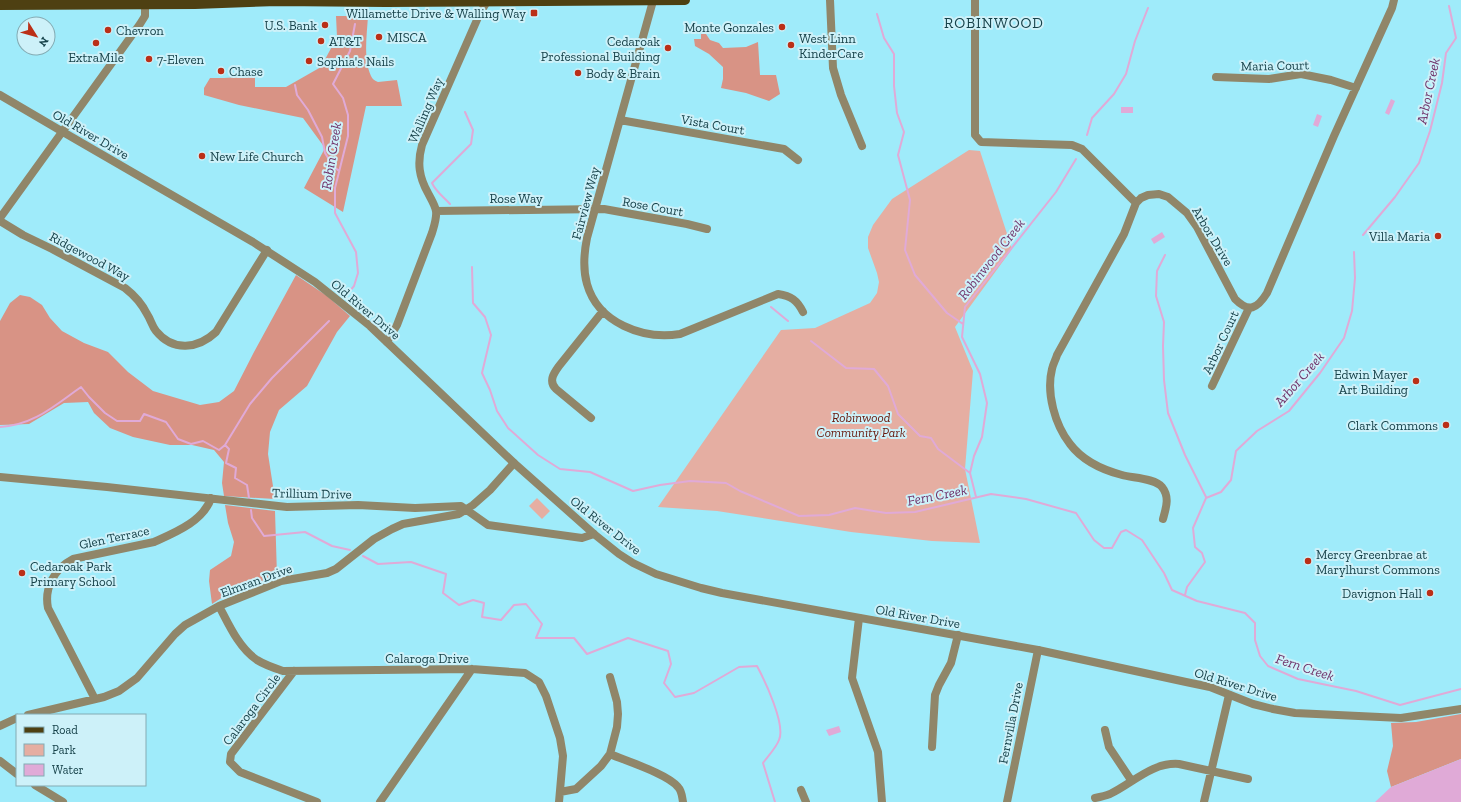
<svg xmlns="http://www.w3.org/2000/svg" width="1461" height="802" font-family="'Zilla Slab',serif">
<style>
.green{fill:#e5aea2}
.forest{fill:#d89385}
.water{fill:#e0aad7}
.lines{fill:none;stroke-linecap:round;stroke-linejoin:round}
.stream{stroke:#e0aad7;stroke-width:2}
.minor{stroke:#908669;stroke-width:8}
.tertiary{stroke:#908669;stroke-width:8}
.primary{stroke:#4e4012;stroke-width:10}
.poi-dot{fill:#bb2f17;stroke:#cdf1f9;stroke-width:1.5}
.labels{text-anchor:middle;stroke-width:4;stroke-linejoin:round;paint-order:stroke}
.poi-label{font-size:13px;fill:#164149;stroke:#cdf1f9;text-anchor:start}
.street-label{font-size:13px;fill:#164149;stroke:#cdf1f9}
.park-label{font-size:13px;font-style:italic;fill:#671609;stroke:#cdf1f9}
.water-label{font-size:14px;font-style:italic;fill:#6f3068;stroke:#cdf1f9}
.quarter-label{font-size:15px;letter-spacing:1px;fill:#164149;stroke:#cdf1f9}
</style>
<rect width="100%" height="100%" fill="#9febfa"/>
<path class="green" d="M969,150L980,151L1012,249L955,327L973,371L965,469L980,543L932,541L851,532L717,511L658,507L781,330L815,328L870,303L877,293L879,282L877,273L868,248V237L873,225L892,199Z
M537,498L550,511L542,519L529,506Z"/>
<path class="forest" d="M336,16H368C367,34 363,59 371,76C372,79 375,81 378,82L397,80L402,106H366L343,212L304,188L325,148L303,118L239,105L204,95V88L210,78H224L255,76V87H286L321,67L337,37Z
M701,34H706L710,40L719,43L723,48L746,47L758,42L760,75H776L780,94L769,101L746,93L721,88L723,79V67L709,54L695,46L694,39H701Z
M296,275L327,296L350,316L337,332L307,386L279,410L270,432L268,454L275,499L224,496L222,483L224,462L214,450L192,445H170L133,437L110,428L94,413L88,402L64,403L29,424L0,425V321L10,303L20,295L30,297L42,305L50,318L62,331L84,343L108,352L128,372L153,391L200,405L219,402L234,391L254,352Z
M225,505L275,511L277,576L223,597L212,604L209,581L210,570L231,556L234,542L228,523Z
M1461,714V759L1391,787L1387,771L1393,746L1391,723L1416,722Z"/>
<path class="water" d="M1391,99L1395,101L1389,115L1385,113Z
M1121,107H1133V113H1121Z
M1317,114L1322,116L1318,127L1313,125Z
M1162,232L1165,237L1154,244L1151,239Z
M839,726L841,732L829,736L826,730Z
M1461,759V802H1375L1391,787Z"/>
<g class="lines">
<path class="stream" d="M877,14L884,38L894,54V86L897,113L904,132L898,155L910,200L905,250L915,275L947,313L963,324
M295,85L297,95L308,110L322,137L325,153L333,166L339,171
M1087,135L1092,118L1114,94L1126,74L1135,41L1148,8
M450,204C444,197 436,192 432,183L471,144L473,130L465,112
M1363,235L1395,197L1419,163L1430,131L1442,83L1446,53L1456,38L1449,6
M1165,255L1157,271L1156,296L1164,322L1163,346L1164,380L1168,413L1185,455L1206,497
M472,267L473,303L485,317L491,335L482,373L490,390L497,411L508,428L538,455L560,469L590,472L633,491L660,485L690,481L726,483L740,491L799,516L829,515L855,508L886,513L915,512L991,494L1026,499L1076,513L1094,540L1104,548H1112L1121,532L1126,530L1142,540L1164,573L1172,590L1197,601L1245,613L1255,623V640L1260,656L1268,666L1298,679L1356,691L1400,705L1461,689
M349,292L354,286L358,273L356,252L335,213V188L348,136V115L343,98L333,84L350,51L355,24
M771,307L788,321
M811,341L846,368L874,369L888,386L898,414L920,436L931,438L938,449L970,473
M0,427C34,425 54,406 81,387L89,397L105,413L117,421H140L144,414L166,422L178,439L191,444L203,441L219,450L225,445L229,449L226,463L236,468L235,478L247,485L249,498
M225,445L250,404L272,378L329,321
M976,497L970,473L974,456L982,437L987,403L980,374L962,337L965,307L1056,192L1076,159
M251,510L252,518L264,536L305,532L332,546L350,550
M363,556L378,564L411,562L446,574L443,593L459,605L473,600L484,603L482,617L501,620L514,605L526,604L542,624L536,638H574L587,654L628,638L668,651L671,664L664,683L675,697L694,693L739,667L757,666C765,681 786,725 779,740C776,748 768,756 763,763L775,802
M1185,595L1187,587L1205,562L1202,553L1195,547L1193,528L1206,498L1221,492L1231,480L1236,451L1257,431L1289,411L1320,373L1344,338L1352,311L1355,278L1354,252"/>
<path class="minor" d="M830,0L833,68L841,95L862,146
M975,0V135L981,142L1072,145L1082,149L1136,203
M653,1L587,238C584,253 583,270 587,284C598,323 643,340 680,334L778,294C791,296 797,300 803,312
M1216,77L1269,79L1301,74L1331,80L1356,88
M0,95L63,132
M620,120L784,149L798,160
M436,211L604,209L687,224L707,229
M0,221L23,235L52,249L125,288C134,295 142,304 147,314C151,320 152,326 156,331C173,352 198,349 216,332L267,250
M387,342L397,325L432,233C434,226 437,218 436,211C435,205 431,199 428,193C419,177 417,163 422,145L480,13L488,0
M1212,386L1249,308
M591,418L556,389C548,381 554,373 559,366L603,311
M0,477L107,487L287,507L358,505L415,508L461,506L488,525L582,538L594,534
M1163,519C1166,508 1170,497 1162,487C1155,478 1132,478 1122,475C1103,470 1082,460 1070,444C1055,425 1046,393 1052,369C1053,364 1056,359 1057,355L1124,234L1136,203L1141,198L1148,195L1159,194L1168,197L1187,213L1197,227L1235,299C1249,313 1257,309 1267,293L1334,136L1392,8L1394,0
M219,606C229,625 239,648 257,660C265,665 274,668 283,671L472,669L525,673L539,682L546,696L560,738L563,756L559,802
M859,618L852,678L878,752L882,802
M294,671L231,754L230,762L240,772L317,802
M95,699L48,608C44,588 54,569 73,559L154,542C174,533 204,521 211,498
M28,715L104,697L119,691L137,678L175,634L185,625L219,606L281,581L327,573L336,569L374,539L392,529L403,524L459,514L473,505L490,490L514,463
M0,726L17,718
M1105,730L1109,747L1131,780
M932,747L935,695L939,685L951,663L958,635
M610,754C626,761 668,774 678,787C682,791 682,797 683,802
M0,761L17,774
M35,785L63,802
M801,790L806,802
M560,792L576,789L601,766L610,754L617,727L618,714L617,702L610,677
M1095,798C1100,797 1105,796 1110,794C1133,783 1152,762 1179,764L1248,779
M380,802L472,669
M1007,802L1038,650
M1204,802L1229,695"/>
<path class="tertiary" d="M63,132L253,242L315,282L370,326L514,463L594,534L619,554L633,563L656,574L701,588L722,593L1038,650L1186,682L1210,687L1253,704L1273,709L1295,713L1401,718L1461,709
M0,218L140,24L145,16V4"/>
<path class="primary" d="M0,5L195,4L277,1L386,2L685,0"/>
</g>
<g class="poi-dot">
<rect x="530" y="9" width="8" height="8" rx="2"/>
<circle cx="325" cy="25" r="4"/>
<circle cx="782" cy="27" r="4"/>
<circle cx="108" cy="30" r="4"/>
<circle cx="379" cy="37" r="4"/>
<circle cx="321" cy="41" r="4"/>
<circle cx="96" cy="43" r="4"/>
<circle cx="791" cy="45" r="4"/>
<circle cx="668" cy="48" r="4"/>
<circle cx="149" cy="59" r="4"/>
<circle cx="309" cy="61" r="4"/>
<circle cx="221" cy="71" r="4"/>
<circle cx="578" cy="73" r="4"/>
<circle cx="202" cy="156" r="4"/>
<circle cx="1438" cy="236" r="4"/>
<circle cx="1416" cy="381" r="4"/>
<circle cx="1446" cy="425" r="4"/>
<circle cx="1308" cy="561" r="4"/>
<circle cx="22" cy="573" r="4"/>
<circle cx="1430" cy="593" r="4"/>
</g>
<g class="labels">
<g class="poi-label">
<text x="526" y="18" text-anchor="end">Willamette Drive &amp; Walling Way</text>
<text x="317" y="30" text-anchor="end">U.S. Bank</text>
<text x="774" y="32" text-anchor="end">Monte Gonzales</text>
<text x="116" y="35">Chevron</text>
<text x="387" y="42">MISCA</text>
<text x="799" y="43">West Linn<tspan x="799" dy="15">KinderCare</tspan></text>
<text x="329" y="46">AT&amp;T</text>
<text x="660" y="46" text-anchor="end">Cedaroak<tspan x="660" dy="15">Professional Building</tspan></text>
<text x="96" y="62" text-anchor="middle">ExtraMile</text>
<text x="157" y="64">7-Eleven</text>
<text x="317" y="66">Sophia's Nails</text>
<text x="229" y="76">Chase</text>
<text x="586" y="78">Body &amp; Brain</text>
<text x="210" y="161">New Life Church</text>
<text x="1430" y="241" text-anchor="end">Villa Maria</text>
<text x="1408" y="379" text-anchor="end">Edwin Mayer<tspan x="1408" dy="15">Art Building</tspan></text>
<text x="1438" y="430" text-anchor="end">Clark Commons</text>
<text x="1316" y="559">Mercy Greenbrae at<tspan x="1316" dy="15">Marylhurst Commons</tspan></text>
<text x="30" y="571">Cedaroak Park<tspan x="30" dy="15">Primary School</tspan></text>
<text x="1422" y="598" text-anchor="end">Davignon Hall</text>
</g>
<g class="street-label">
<text transform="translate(1275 65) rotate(-1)" y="5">Maria Court</text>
<text transform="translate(425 110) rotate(-67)" y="5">Walling Way</text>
<text transform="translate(713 124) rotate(10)" y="5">Vista Court</text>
<text transform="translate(91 134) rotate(30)" y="5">Old River Drive</text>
<text x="516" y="203">Rose Way</text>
<text transform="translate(585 203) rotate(-75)" y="5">Fairview Way</text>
<text transform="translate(653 206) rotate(10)" y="5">Rose Court</text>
<text transform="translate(1213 236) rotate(59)" y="5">Arbor Drive</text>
<text transform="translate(90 256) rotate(28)" y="5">Ridgewood Way</text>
<text transform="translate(366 309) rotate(40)" y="5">Old River Drive</text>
<text transform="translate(1220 342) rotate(-65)" y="5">Arbor Court</text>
<text transform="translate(312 493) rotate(1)" y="5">Trillium Drive</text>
<text transform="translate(606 525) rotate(38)" y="5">Old River Drive</text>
<text transform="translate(114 537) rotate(-12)" y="5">Glen Terrace</text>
<text transform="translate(256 580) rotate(-20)" y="5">Elmran Drive</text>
<text transform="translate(918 616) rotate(10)" y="5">Old River Drive</text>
<text x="427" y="663">Calaroga Drive</text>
<text transform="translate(1236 684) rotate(17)" y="5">Old River Drive</text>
<text transform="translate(251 709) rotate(-53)" y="5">Calaroga Circle</text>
<text transform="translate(1010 723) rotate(-79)" y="5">Fernvilla Drive</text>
</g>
<g class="park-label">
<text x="861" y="422">Robinwood<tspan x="861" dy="15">Community Park</tspan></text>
</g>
<g class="water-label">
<text transform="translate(1428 91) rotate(-78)" y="5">Arbor Creek</text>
<text transform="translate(331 156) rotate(-81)" y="5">Robin Creek</text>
<text transform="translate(991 259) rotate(-52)" y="5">Robinwood Creek</text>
<text transform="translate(1299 379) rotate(-49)" y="5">Arbor Creek</text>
<text transform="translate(937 495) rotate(-11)" y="5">Fern Creek</text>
<text transform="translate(1305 667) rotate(18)" y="5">Fern Creek</text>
</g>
<g class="quarter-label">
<text x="994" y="28">ROBINWOOD</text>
</g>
</g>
<rect x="16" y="714" width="130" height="72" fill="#cdf1f9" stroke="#84abb3"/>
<rect x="24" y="727" width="20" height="6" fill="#4e4012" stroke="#84abb3"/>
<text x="52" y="734" font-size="12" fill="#164149">Road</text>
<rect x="24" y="744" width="20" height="12" fill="#e5aea2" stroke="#84abb3"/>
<text x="52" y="754" font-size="12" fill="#164149">Park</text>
<rect x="24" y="764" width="20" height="12" fill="#e0aad7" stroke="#84abb3"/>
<text x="52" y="774" font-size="12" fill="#164149">Water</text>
<g transform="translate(36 36) rotate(127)"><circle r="19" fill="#cdf1f9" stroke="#84abb3"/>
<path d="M0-3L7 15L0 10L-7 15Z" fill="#bb2f17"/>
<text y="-6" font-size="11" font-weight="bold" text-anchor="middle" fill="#164149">N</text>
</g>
</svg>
